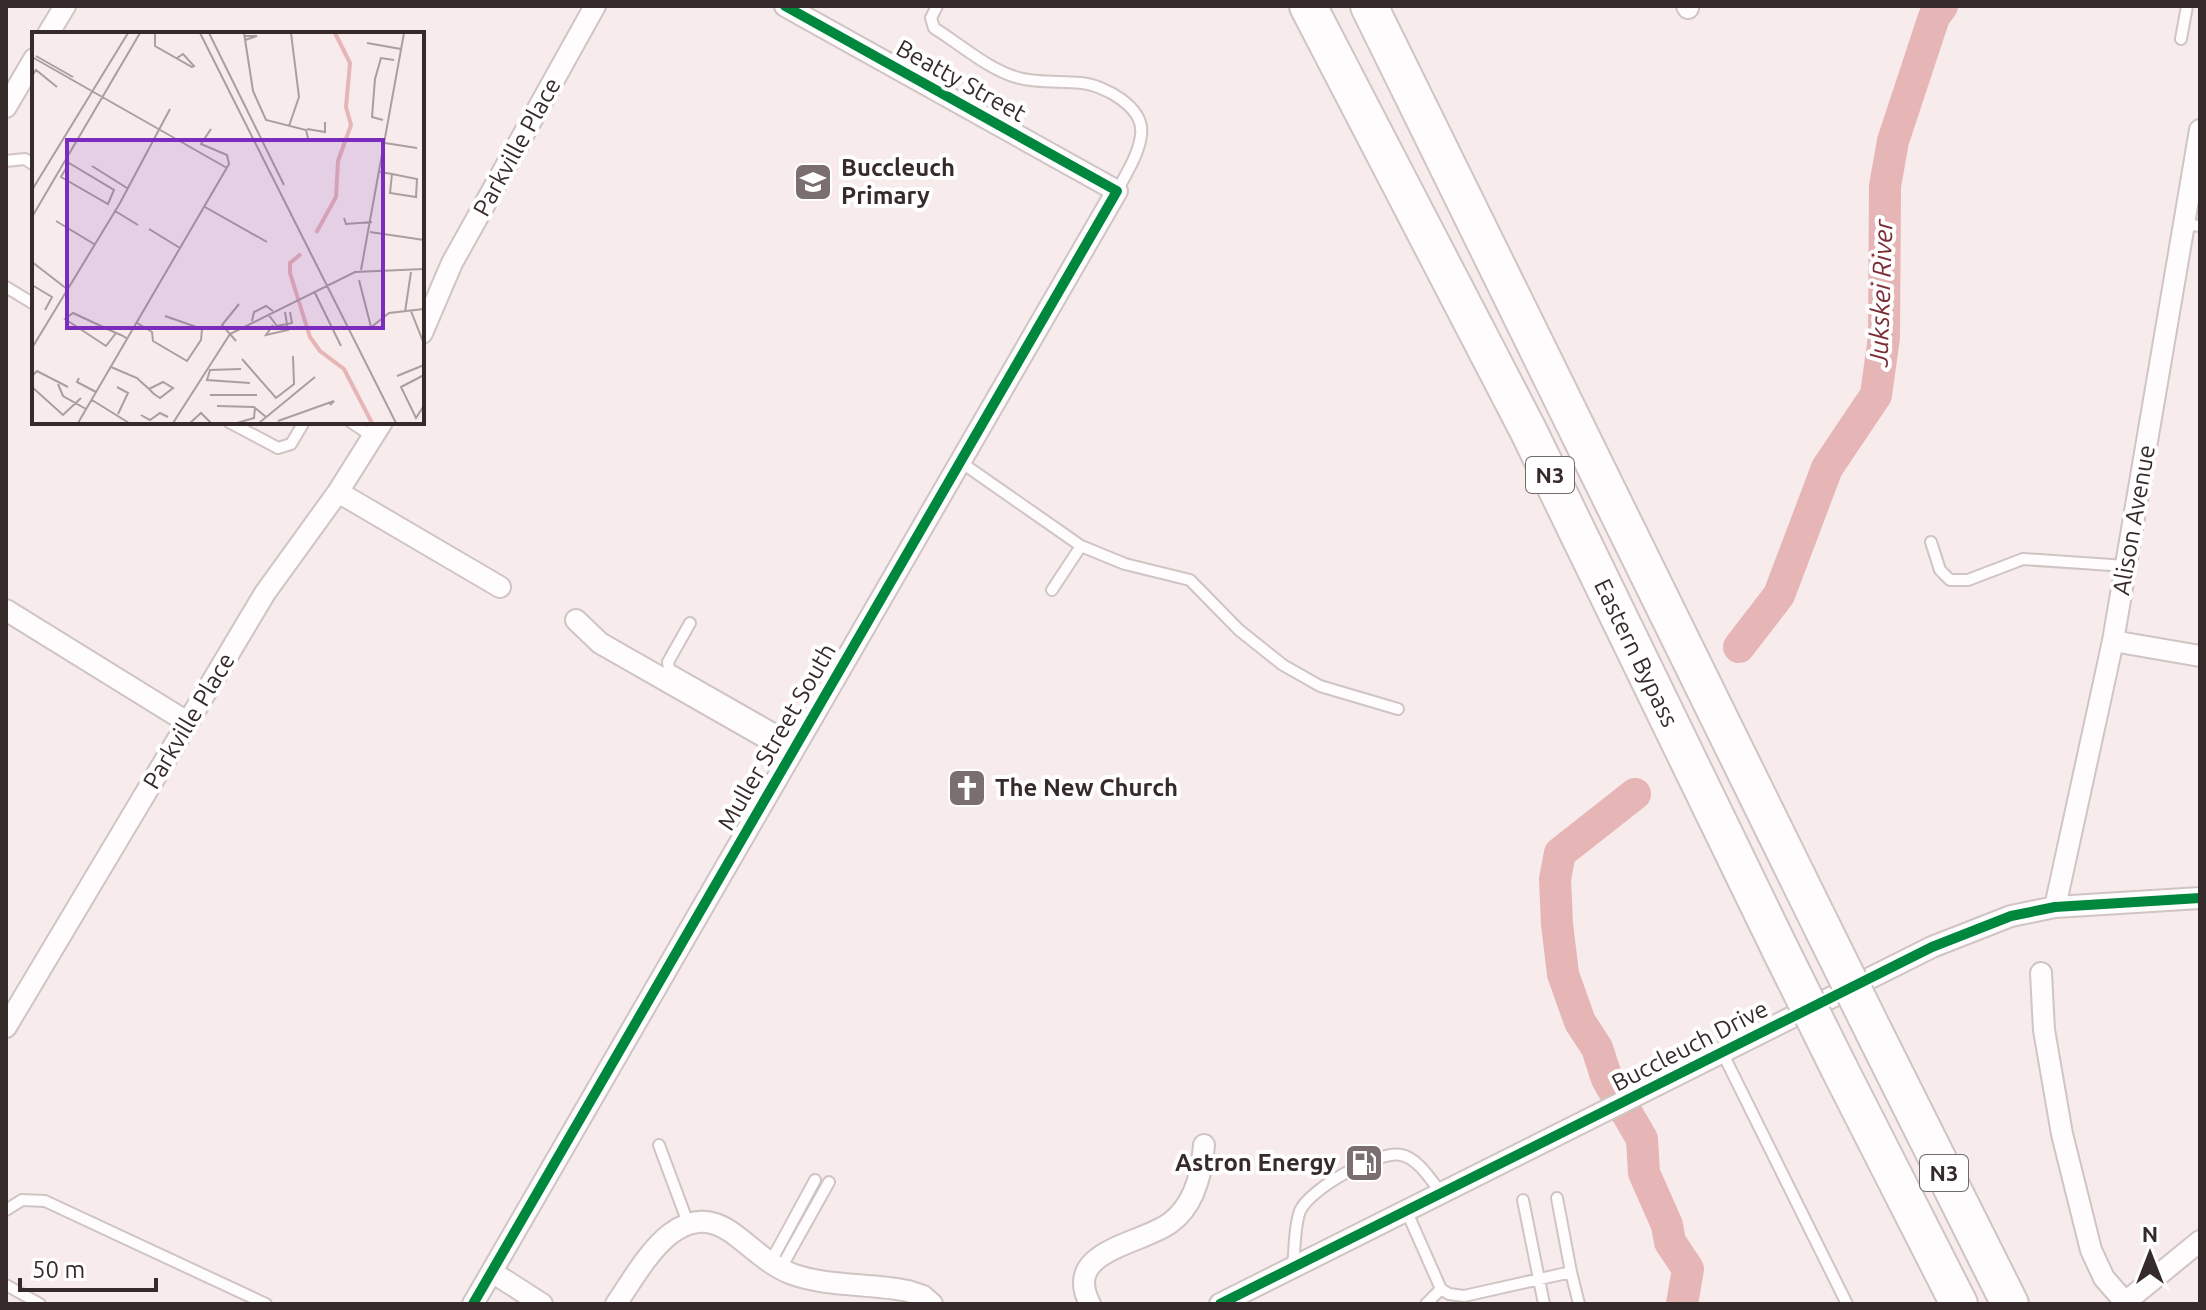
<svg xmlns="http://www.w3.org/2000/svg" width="2206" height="1310" font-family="Ubuntu,sans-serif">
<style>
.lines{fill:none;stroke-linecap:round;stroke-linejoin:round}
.river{stroke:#e6b5b6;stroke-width:32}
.lane-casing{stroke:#d0c4c4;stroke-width:14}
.street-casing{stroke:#d0c4c4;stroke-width:24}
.highway-casing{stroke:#d0c4c4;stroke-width:40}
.lane{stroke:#fefcfc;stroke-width:10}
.street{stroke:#fefcfc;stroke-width:20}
.highway{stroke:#fefcfc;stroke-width:36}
.highway-bridge-casing{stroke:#d0c4c4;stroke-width:40;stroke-linecap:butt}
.highway-bridge{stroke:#fefcfc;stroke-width:36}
.cycleway-casing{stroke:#fff;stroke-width:15}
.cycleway{stroke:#00873e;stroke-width:10}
.labels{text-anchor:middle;stroke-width:8;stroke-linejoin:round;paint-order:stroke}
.shield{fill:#fff;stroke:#726a6a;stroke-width:2}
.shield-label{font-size:22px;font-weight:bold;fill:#362a2a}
.street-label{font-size:24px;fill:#362a2a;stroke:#fff}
.poi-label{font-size:24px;font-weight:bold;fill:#362a2a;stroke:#fff;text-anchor:start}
.water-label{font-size:26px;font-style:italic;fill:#7c2f36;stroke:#fff}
.inset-river{fill:none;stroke:#e6b5b6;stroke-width:4}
.inset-road{fill:none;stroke:#aa9e9e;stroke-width:2}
.view{fill:#7b2cbf;fill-opacity:0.15;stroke:#7b2cbf;stroke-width:4}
.inset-edge{fill:none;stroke:#362a2a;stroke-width:4}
</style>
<rect width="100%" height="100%" fill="#f8ebeb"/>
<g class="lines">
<path class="river" d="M1739,647L1779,595L1827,468L1876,395L1884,337L1885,186L1893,141L1934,17L1942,6
M1635,794L1560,853L1555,879L1557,924L1563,974L1580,1022L1597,1048L1607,1079L1642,1139L1644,1173L1667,1225L1670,1242L1688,1269L1682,1304"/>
<defs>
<path id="lane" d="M937,6L931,18L934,28C960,44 990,71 1019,78C1038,83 1061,81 1081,83C1104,85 1145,107 1141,135C1139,154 1126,174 1117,191
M2181,39L2187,6
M6,161L25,159L34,165
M2184,224L2200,226
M6,287L34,304
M229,422L278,448L291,444L304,422
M351,422L373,437
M962,463L1081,546L1125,564L1190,580L1239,630L1283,665L1320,686L1398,709
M1931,542L1940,570L1950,580H1968L2023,559L2126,566
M1052,590L1081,546
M690,623L668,662L669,669L797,742
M1722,1052L1847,1304
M659,1145L688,1223
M1523,1200L1544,1304
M6,1210L22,1200L45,1201L266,1304
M1406,1210L1441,1289L1449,1294L1464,1296L1571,1272L1557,1198
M770,1263L815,1180
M1293,1267C1295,1249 1294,1227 1300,1211C1309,1189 1379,1150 1401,1155C1418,1158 1431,1180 1441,1193
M781,1268L829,1182
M1571,1272L1579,1304
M6,1285L40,1304
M1426,1304L1441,1289"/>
<path id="street" d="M1687,6L1688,8
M48,34L65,6
M6,107L34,59
M422,333L452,263L595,6
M338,492L500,587
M6,610L187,722
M576,620L600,643L791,752
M2113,641L2200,656
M2055,907L2113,641L2200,130
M2041,973L2044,1030L2062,1134L2091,1250L2104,1278L2125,1302
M6,1027L265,593L338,492L382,422
M492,1272L542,1304
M473,1304L1117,191L785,6
M616,1304C641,1268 677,1195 731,1232C751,1246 768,1265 792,1274C828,1287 870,1283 908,1291L923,1296L932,1304
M1090,1304C1062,1250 1140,1245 1170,1223C1195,1205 1202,1172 1204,1145
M1220,1304L1932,947L2011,916L2055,907L2200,898
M2123,1304L2200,1241"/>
<path id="highway" d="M1308,6L1528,430L1780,949
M1369,6L1823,929
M1879,1042L2010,1304
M1839,1068L1959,1304"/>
</defs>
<use href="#lane" class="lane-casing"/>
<use href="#street" class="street-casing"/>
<use href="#highway" class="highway-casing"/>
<use href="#lane" class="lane"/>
<use href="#street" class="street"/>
<use href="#highway" class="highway"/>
<defs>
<path id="highway-bridge" d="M1823,929L1879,1042
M1780,949L1839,1068"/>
</defs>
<use href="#highway-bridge" class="highway-bridge-casing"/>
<use href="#highway-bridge" class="highway-bridge"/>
<defs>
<path id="cycleway" d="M473,1304L1117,191L785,6
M1220,1304L1932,947L2011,916L2055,907L2200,898"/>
</defs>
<use href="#cycleway" class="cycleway-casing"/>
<use href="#cycleway" class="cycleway"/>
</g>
<defs>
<symbol id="school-square" viewBox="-11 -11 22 22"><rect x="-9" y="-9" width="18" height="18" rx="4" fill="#7a6e6e" stroke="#fff"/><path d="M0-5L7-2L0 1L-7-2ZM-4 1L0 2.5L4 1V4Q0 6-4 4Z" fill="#fff"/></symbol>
<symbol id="church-square" viewBox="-11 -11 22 22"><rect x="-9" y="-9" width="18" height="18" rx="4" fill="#7a6e6e" stroke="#fff"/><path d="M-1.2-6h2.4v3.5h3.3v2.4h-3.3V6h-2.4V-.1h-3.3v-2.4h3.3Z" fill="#fff"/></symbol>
<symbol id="fuel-square" viewBox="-11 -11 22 22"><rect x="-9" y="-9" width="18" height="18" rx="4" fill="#7a6e6e" stroke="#fff"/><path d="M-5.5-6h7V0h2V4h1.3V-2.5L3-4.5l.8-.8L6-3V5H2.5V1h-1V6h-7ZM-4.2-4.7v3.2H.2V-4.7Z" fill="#fff"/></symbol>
</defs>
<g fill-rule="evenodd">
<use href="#school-square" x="791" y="160" width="44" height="44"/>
<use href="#church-square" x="945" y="766" width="44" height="44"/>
<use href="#fuel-square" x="1342" y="1141" width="44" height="44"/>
</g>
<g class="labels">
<g class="shield">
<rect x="1526" y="457" width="48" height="36" rx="6"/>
<rect x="1920" y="1155" width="48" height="36" rx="6"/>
</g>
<g class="shield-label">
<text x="1550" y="483">N3</text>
<text x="1944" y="1181">N3</text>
</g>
<g class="street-label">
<text transform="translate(961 81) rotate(29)" y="8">Beatty Street</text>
<text transform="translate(517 147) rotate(-61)" y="8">Parkville Place</text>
<text transform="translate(2134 520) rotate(-80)" y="8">Alison Avenue</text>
<text transform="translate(1636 653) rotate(64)" y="8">Eastern Bypass</text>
<text transform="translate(189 721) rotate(-59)" y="8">Parkville Place</text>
<text transform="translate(777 737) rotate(-60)" y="8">Muller Street South</text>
<text transform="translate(1690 1046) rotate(-27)" y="8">Buccleuch Drive</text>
</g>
<g class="poi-label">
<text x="841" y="176">Buccleuch<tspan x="841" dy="28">Primary</tspan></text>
<text x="995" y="796">The New Church</text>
<text x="1336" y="1171" text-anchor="end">Astron Energy</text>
</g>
<g class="water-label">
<text transform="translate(1881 293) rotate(-88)" y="9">Jukskei River</text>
</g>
</g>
<g transform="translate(32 32)">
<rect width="392" height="392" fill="#f8ebeb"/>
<path class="inset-river" d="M284,201L304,165L306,129L319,93L314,75L318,31L303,1M269,222L258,231V241L278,305L288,319L312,337L340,391"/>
<path class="inset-road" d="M123,1V14L160,35L162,34L151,22L145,26M168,1L364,391M177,1L252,153M212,1L221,59L234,88L274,98L277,110M213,4H225L213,8M335,11L369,17M4,24L41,45M0,25L195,136M0,44L4,38L25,55M351,88L340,85L343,47L349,26L362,28M257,94L267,65L259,1M275,97L293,100V90M353,111L385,116M37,131L82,158L76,172L29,145ZM60,134L95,156M348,140L360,142L385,147L384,165L358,161L360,142M0,158L96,1M173,175L235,210M83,179L106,193M0,185L108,1M312,186L314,192L340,190M24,189L62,212M117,197L148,216M338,200L392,208M0,230L35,257M329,238L372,1M327,248L339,295M0,253L20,265L13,278M282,259L309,314M379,279L392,312M373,280L379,240M236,282L245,294L260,291L258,280M220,289L222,280L234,274L241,279M105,291L120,300L121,309L155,329L169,308L170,297L133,284M241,293L234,303L256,298L253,280M337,297L357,281L392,277M84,301L74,314L33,287L41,281L84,301L89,303L96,307M204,309L190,293L207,272M0,316L88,171L138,77M210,327L244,366L262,352L261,324M79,335L105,346L107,348L117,357L122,362L128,366L141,356L131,350L117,357M209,337L178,338L175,348L218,351M0,344L5,339L36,355M365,344L392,333M47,346L45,350L64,360M26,352L31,364L54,377M0,355L31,383L49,366M85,355L96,361L86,382M178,363H225M60,368L97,391M185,374L222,375L234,385M391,375L384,386L369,355L392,343M109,383L118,388L128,381L136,385M246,389L302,369L298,373M46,391L197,132L195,123L169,112L179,97M141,391L198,302L323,240L392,237M158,391L169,381L179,391M205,391L222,386L223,376M227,391L283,345"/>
<path class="view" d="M35,108H351V296H35Z"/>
<rect width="392" height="392" class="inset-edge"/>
</g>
<rect width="2206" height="1310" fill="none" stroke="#362a2a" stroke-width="16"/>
<g transform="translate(2150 1254)" stroke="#ffffff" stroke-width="6" paint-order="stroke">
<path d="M0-6L14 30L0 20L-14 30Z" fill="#362a2a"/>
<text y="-12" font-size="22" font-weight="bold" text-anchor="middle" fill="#362a2a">N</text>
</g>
<path d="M20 1278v12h136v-12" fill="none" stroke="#362a2a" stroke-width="4"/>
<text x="32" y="1278" font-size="24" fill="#362a2a" stroke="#ffffff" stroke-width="6" paint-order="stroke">50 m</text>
</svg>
